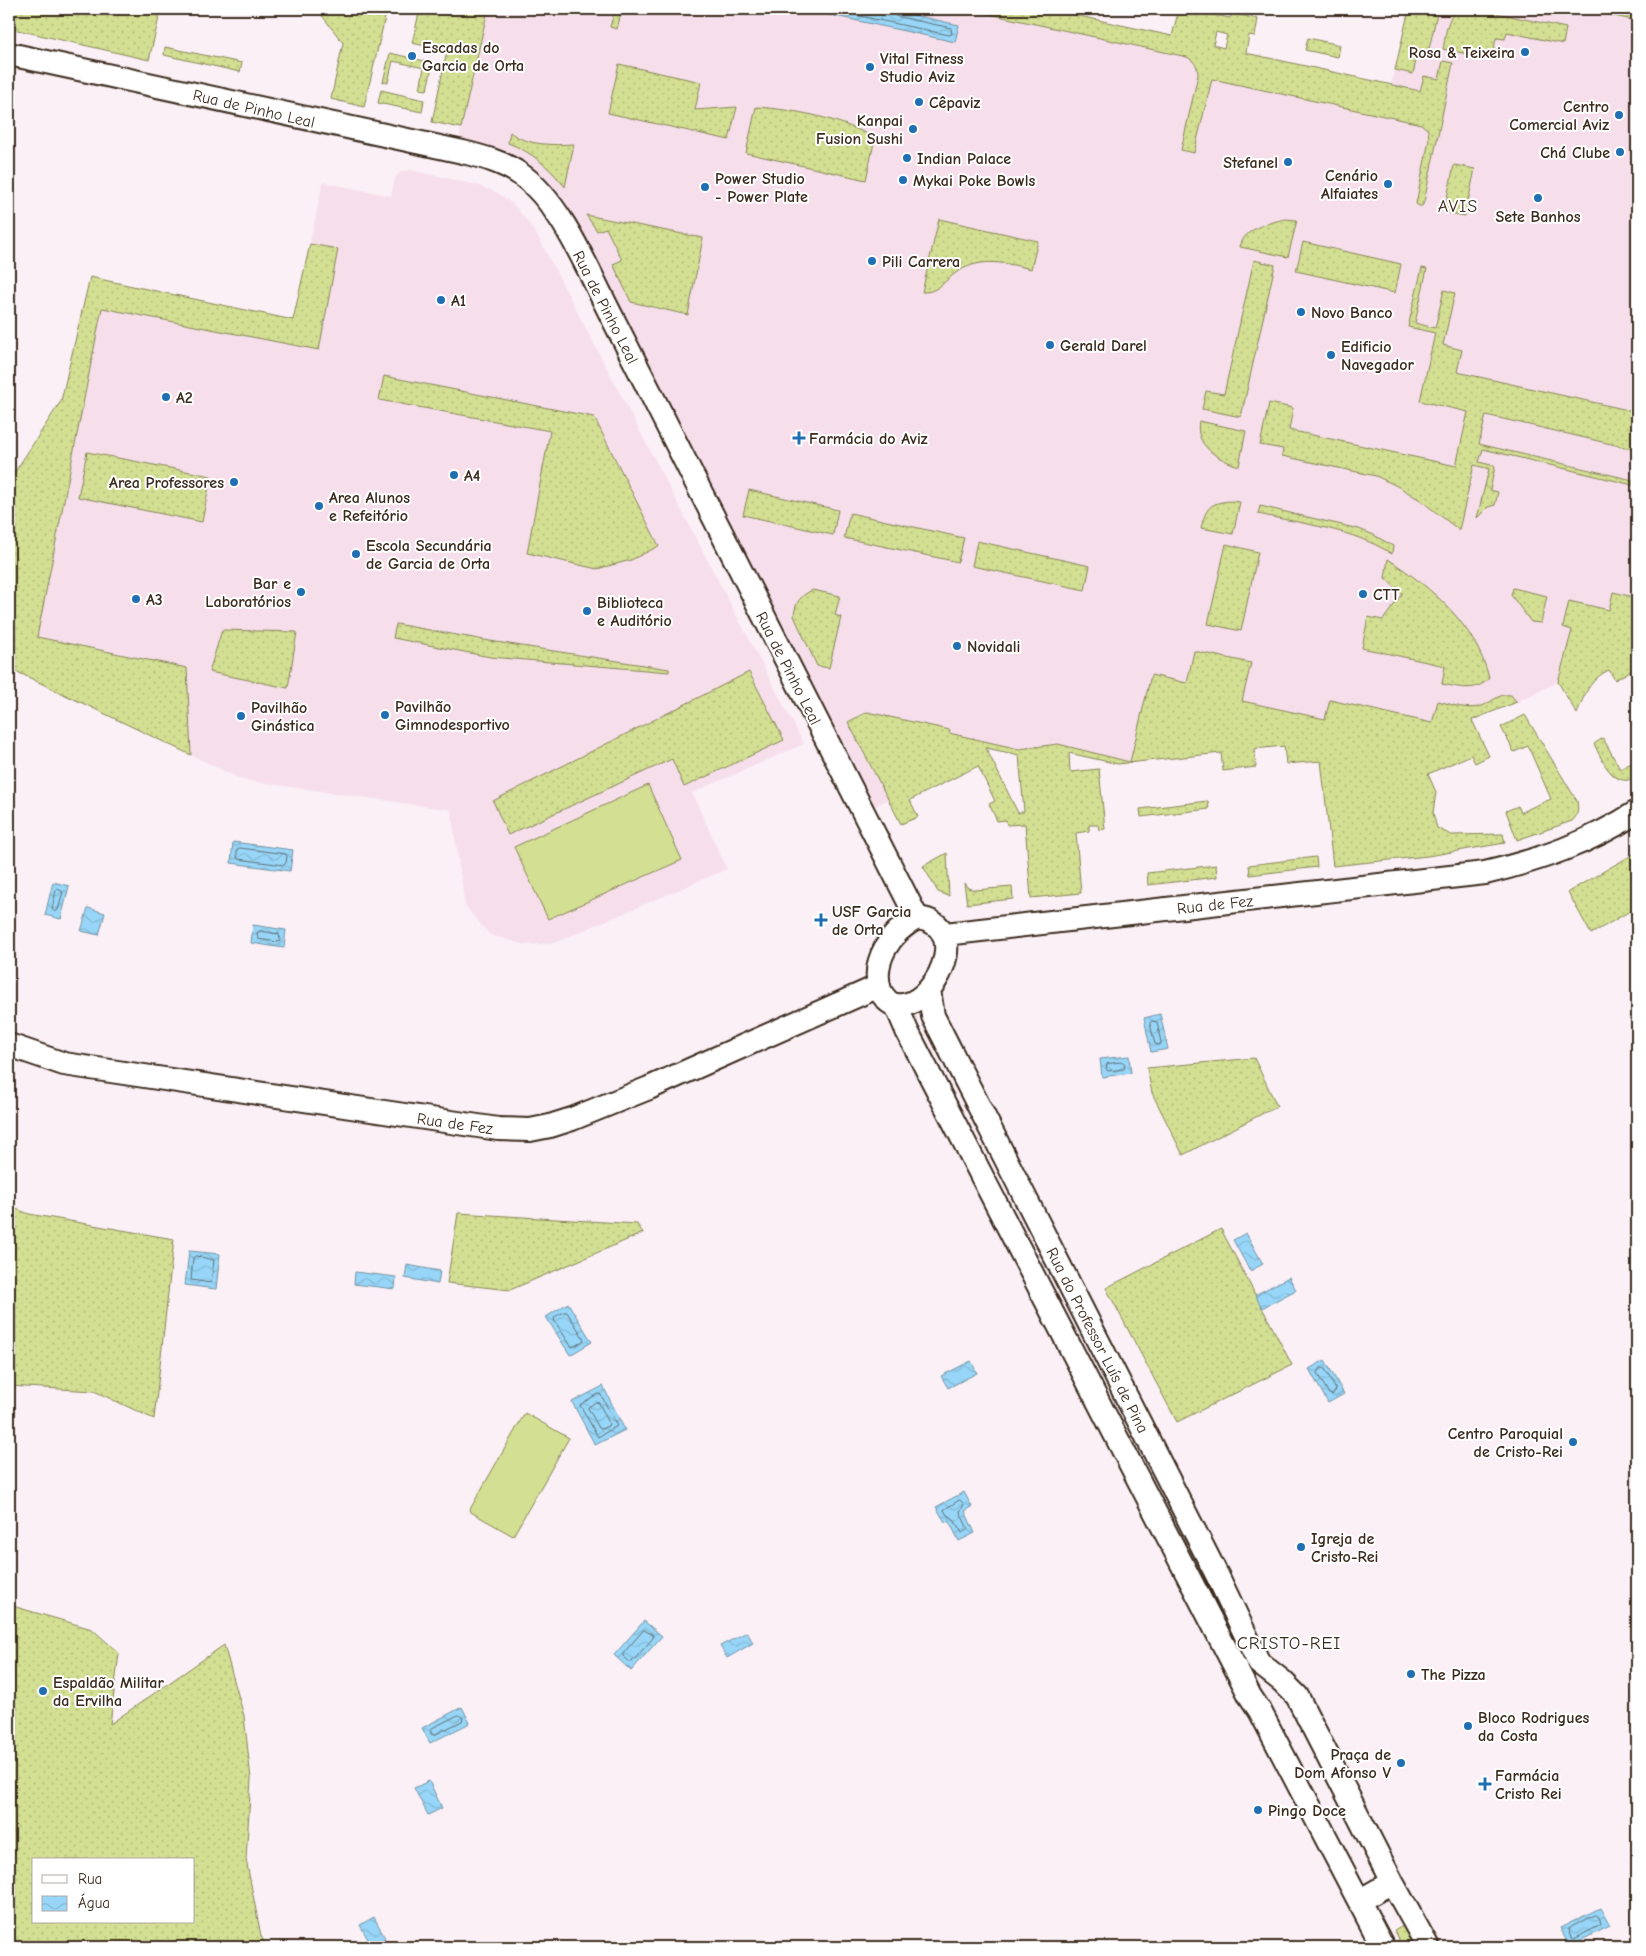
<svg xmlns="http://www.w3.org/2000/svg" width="1646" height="1956" font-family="'Comic Neue',sans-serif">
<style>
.built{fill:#f6dfeb}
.grass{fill:url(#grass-dots);stroke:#878458;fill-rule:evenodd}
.pitch{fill:#d3df92;stroke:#878458}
.water{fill:url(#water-waves);stroke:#7291a1}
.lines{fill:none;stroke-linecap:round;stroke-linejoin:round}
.shore{stroke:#606f75;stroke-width:1}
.minor-casing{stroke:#3b2a1e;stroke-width:26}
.minor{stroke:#fff;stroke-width:22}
.poi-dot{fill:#1f6fb2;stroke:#fff;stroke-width:2}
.labels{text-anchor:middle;stroke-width:4;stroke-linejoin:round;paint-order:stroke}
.poi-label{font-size:16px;font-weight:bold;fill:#3b2a1e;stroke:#fff;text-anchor:start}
.street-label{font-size:16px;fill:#3b2a1e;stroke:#fff}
.neighbourhood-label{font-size:18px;letter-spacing:1px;fill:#3b2a1e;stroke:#fff}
</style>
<defs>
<pattern id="grass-dots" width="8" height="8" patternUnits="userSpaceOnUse" patternTransform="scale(1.25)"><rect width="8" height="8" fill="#d3df92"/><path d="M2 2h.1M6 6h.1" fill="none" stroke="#b6c07d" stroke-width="1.8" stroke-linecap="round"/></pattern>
<pattern id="water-waves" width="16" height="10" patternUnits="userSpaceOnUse" patternTransform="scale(1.25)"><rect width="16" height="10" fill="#97d6f8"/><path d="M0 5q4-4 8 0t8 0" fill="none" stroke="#83b8d4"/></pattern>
</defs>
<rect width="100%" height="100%" fill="#fbf0f6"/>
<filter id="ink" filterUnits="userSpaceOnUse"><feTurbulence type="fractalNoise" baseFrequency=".02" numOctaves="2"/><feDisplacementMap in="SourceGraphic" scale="10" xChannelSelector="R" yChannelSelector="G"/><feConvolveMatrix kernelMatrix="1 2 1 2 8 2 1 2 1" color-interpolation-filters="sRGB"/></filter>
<g filter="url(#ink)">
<path class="built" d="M488,9H1047L1391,85L1409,9H1637V632L1558,682L1517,702L1453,727L1118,764L1069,753L1020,755L986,748L862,813L534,186L456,151Z
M411,170L477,185L498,193L515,206L528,222L539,239L804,744L692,793L727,869L554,943L526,945L490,935L465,906L451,810L243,780L9,668V481L61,401L90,277L293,320L323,182L391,196L395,178L401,171Z"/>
<path class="grass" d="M9,9H161L149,60L9,28Z
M317,9H387L364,107L331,99L343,43Z
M420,9H488L461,128L432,122L447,51L412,43Z
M615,9H622L617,29L610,27Z
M966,9H1047L1172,36L1179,9H1206L1205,13L1230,18L1232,13L1258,19L1255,36L1249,35L1246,53L1420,91L1424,76L1439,79L1443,61L1453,63L1424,202L1422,206H1419L1416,204L1429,140L1428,130L1421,124L1212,79L1194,153L1181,150L1198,75C1198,66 1195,62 1187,57ZM1216,32L1227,35L1224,48L1213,45Z
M1409,9H1438L1427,58L1417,56L1413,74L1395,70Z
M1460,9H1478L1566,28L1563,44L1507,32L1505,39L1496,38L1492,59L1443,49C1446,35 1446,15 1460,9Z
M1596,9H1636L1637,21L1596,12Z
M1308,38L1340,45L1338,57L1305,50Z
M165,47L242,63L240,72L164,55Z
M390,53L433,63L427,90L420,89L424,68L393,61L388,82H383Z
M619,64L701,82L695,110L737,107L729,140L608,113Z
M381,90L424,100L422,112L378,103Z
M756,107C798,110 838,118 875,138L866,180L746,153Z
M510,132C527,146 553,145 574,144L565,187C549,167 532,152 508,143Z
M1454,165L1475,169L1465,216L1444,212Z
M586,215L703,238L688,315L631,302L613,264L622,260L606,228L597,231Z
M939,219L1038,241L1031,269C1006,263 982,257 959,271C945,279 939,293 922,292Z
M1285,219L1297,220L1288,257L1240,247C1244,228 1268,223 1285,219Z
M1303,242L1401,264L1395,293L1296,271Z
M310,244L338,249L319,350L102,308L37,637L187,668L191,755L9,668V481L61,401L90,277L293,320Z
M1254,260L1275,265L1241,417L1202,409L1206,391L1224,394Z
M1422,268L1427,269L1415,323L1435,328L1444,290L1455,293L1443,345L1462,350L1457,372L1637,412V450L1486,415L1479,444L1637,481V486L1483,449L1479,462L1495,466L1490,490L1498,492L1495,505L1488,507L1477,518L1489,469L1474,465L1459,530L1420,500L1399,487L1376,476L1282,456L1283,449L1260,445L1269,403L1293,408L1289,430L1456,466L1468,412L1420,401L1435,333L1408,327Z
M384,376L594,417L659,546L631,560L597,569L527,553L550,431L379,400Z
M1199,421L1246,431L1239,466C1219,460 1194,446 1199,421Z
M87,452L211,476L202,522L78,497Z
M749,490L838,510L833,535L743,515Z
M1230,501L1240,502L1233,534L1201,528C1206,508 1209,503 1230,501Z
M1260,506L1359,529L1374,535L1393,546L1392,554C1353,529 1303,524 1258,514Z
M850,513L964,538L958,562L844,538Z
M977,541L1090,566L1085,590L972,566Z
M1226,544L1258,552L1241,631L1208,624Z
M1388,559C1432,588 1476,625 1489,678C1477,693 1458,687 1442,684L1445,666L1362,648L1368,617L1383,620L1402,594L1385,578Z
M1513,588L1547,596L1541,623L1531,622L1511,595Z
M813,590L840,596L835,615L841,617L829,668L817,666L794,616C795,602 801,595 813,590Z
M1613,592L1637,598V667L1615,680L1609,670C1590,679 1584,695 1577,714L1558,682L1572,630L1563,627L1569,601L1609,610Z
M396,624L490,641L669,669V672L490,657L393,638Z
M222,630L297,632L288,688L209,672Z
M1194,651L1251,663L1242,701L1325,719L1330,700L1432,723L1438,701C1451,704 1468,711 1482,706C1492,702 1499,693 1511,695L1517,702L1472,720L1489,756L1475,763L1471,755L1428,774L1436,792L1433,813L1437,828L1451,835L1503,834L1505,843L1428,856L1333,866L1321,761L1286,764L1284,746L1254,749L1256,767L1223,771L1221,753L1118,764L1069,753L1070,772L1099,769L1105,829L1099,830L1098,825H1089V831L1076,833L1081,893L1031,898L1025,824L1007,825L1006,820L997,821L989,804L995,801L978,766L910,800L918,817L901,824L848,722L867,712L950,730L949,733L1019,749L1058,744L1130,762L1151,675L1187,683ZM986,748L1019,755L1024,811L1018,813Z
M749,672L784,740L684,787L672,759L508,835L493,801Z
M1525,715L1577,801C1578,809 1579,815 1572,821L1517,840L1506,811L1518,806L1521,812L1551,799L1528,746L1514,752L1501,727Z
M1603,738L1620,769L1637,760V777C1613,790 1603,761 1594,744Z
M1208,801L1209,809L1141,817L1140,809Z
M1637,852V907L1591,934L1568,892Z
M947,853L949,896L938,892L923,866Z
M1316,857L1317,867L1250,875L1249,865Z
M1216,865L1217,877L1148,885L1147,873Z
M964,883L968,888L974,890L1012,887L1013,899L967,904Z
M1254,1058L1277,1106L1183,1155L1152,1093L1147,1068Z
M9,1206L29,1214L174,1239L154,1419L94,1391L9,1386Z
M458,1213L637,1224L643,1233L510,1290L447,1283Z
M1221,1229L1292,1365L1177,1422L1106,1288Z
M9,1605L92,1629L119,1653L110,1724L224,1645L244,1716L251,1779L246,1859L261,1936L267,1947H9ZM34,1860H194V1922H34Z
M1403,1926L1414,1947H1402L1394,1931Z"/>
<path class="pitch" d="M648,785L682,860L548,919L514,847Z
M525,1413L569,1438L513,1536L469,1511Z"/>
<path class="water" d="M803,9H886L959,25L955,42Z
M233,842L293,850L290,871L231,863Z
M53,882L69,886L61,919L45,915Z
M88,908L105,913L99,935L81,931Z
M253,925L286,930L284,948L251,943Z
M1160,1014L1168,1049L1151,1052L1144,1018Z
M1129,1056L1131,1073L1102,1077L1100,1059Z
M1246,1233L1263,1264L1250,1271L1233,1240Z
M189,1251L220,1254L216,1289L185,1285Z
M407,1265L440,1271L438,1284L405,1278Z
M355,1272L396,1277L395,1289L354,1284Z
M1289,1277L1296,1290L1262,1308L1255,1295Z
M568,1303L592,1342L570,1355L546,1317Z
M1325,1360L1344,1394L1328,1403L1309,1369Z
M971,1361L977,1373L948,1388L941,1376Z
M603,1386L625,1430L595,1445L572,1402Z
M964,1492L972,1507L965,1511L975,1533L959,1541L949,1521L945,1522L936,1507Z
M644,1621L662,1636L631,1671L614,1655Z
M747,1632L753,1643L727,1658L720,1646Z
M462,1707L470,1723L430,1743L422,1728Z
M429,1781L442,1808L428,1815L414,1788Z
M1600,1908L1610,1926L1569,1946L1560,1928Z
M374,1917L385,1938L371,1945L360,1925Z"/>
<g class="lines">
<path class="shore" d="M827,9L949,35L952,34L951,28L895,16L892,13L891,9
M240,848L286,854L287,856L286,863L284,865L238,859L237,856V850Z
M58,889L63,892L58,910L55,912L52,909L56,890Z
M260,931L279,934L280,941L277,942L258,939L257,933Z
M1152,1021L1157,1022L1161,1043L1160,1045L1155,1044L1150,1024Z
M1123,1062L1125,1064L1124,1069L1108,1071L1106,1069L1107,1064Z
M196,1256L214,1260L211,1283L191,1280L193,1258Z
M564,1312H567L584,1339L583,1341L573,1347L571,1346L554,1320L555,1317Z
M1322,1368L1325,1369L1336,1390L1332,1395L1329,1394L1317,1373Z
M598,1394L601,1395L617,1426L598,1437L580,1405Z
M596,1402L599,1403L609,1423L608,1426L601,1429L599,1428L588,1408Z
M960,1500L964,1504L960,1512L968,1529L962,1533L953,1518L947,1515L944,1510Z
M644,1630L653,1635V1638L632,1662H630L623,1656V1654Z
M459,1715L463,1718L462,1721L434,1735L431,1734V1729Z
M1596,1915L1599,1917L1601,1925L1573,1939L1571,1938L1568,1929Z"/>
<defs>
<path id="minor" d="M9,54L463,152C483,157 503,162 520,174C560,201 587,268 609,311L917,918
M917,918C975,924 935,1010 896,1005C889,1004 883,997 880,990C871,961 891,931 917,918Z
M945,934L1485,873C1540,860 1589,843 1637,812
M929,990L933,1016L1220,1581L1259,1663L1282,1681L1297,1696L1392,1882L1428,1947
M896,1005L907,1031L1250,1696L1260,1711L1383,1947
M9,1045L64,1064L498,1129L530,1130L550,1126L572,1119L649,1088L879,986
M1359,1901L1392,1882"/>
</defs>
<use href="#minor" class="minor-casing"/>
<use href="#minor" class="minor"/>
</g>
</g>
<g class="poi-dot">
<circle cx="1525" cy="52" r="5"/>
<circle cx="412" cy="56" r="5"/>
<circle cx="870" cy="67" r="5"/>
<circle cx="919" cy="102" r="5"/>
<circle cx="1619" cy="115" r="5"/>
<circle cx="913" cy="129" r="5"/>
<circle cx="1620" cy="152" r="5"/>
<circle cx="907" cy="158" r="5"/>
<circle cx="1288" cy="162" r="5"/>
<circle cx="903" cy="180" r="5"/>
<circle cx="1388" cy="184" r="5"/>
<circle cx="705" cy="187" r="5"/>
<circle cx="1538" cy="198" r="5"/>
<circle cx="872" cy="261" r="5"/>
<circle cx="441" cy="300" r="5"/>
<circle cx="1301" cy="312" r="5"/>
<circle cx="1050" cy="345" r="5"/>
<circle cx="1331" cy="355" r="5"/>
<circle cx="166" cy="397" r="5"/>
<path d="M796.5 430.5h5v5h5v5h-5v5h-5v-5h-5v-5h5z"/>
<circle cx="454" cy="475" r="5"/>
<circle cx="234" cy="482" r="5"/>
<circle cx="319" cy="506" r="5"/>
<circle cx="356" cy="554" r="5"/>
<circle cx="301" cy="592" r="5"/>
<circle cx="1363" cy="594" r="5"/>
<circle cx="136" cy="599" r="5"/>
<circle cx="587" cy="611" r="5"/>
<circle cx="957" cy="646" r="5"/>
<circle cx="385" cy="715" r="5"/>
<circle cx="241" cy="716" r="5"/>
<path d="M818.5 912.5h5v5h5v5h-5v5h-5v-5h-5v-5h5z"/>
<circle cx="1573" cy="1442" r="5"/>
<circle cx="1301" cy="1547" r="5"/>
<circle cx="1411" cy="1674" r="5"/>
<circle cx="43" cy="1691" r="5"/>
<circle cx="1468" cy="1726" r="5"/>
<circle cx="1401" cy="1763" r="5"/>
<path d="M1482.5 1776.5h5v5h5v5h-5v5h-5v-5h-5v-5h5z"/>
<circle cx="1258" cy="1810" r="5"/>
</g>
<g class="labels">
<g class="poi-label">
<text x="422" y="53">Escadas do<tspan x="422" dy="18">Garcia de Orta</tspan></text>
<text x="1515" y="58" text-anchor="end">Rosa &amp; Teixeira</text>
<text x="880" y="64">Vital Fitness<tspan x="880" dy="18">Studio Aviz</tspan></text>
<text x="929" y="108">Cêpaviz</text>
<text x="1609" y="112" text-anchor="end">Centro<tspan x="1609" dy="18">Comercial Aviz</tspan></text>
<text x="903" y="126" text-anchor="end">Kanpai<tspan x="903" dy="18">Fusion Sushi</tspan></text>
<text x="1610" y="158" text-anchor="end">Chá Clube</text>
<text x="917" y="164">Indian Palace</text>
<text x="1278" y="168" text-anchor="end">Stefanel</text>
<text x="1378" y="181" text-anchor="end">Cenário<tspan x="1378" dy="18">Alfaiates</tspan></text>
<text x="715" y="184">Power Studio<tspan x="715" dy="18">- Power Plate</tspan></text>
<text x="913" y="186">Mykai Poke Bowls</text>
<text x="1538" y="222" text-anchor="middle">Sete Banhos</text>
<text x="882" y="267">Pili Carrera</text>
<text x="451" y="306">A1</text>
<text x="1311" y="318">Novo Banco</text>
<text x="1060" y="351">Gerald Darel</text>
<text x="1341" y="352">Edificio<tspan x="1341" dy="18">Navegador</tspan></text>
<text x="176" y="403">A2</text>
<text x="809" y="444">Farmácia do Aviz</text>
<text x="464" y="481">A4</text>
<text x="224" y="488" text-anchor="end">Area Professores</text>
<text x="329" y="503">Area Alunos<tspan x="329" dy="18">e Refeitório</tspan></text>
<text x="366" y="551">Escola Secundária<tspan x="366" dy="18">de Garcia de Orta</tspan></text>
<text x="291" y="589" text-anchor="end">Bar e<tspan x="291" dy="18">Laboratórios</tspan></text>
<text x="1373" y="600">CTT</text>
<text x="146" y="605">A3</text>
<text x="597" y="608">Biblioteca<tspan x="597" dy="18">e Auditório</tspan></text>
<text x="967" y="652">Novidali</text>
<text x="395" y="712">Pavilhão<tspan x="395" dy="18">Gimnodesportivo</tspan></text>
<text x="251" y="713">Pavilhão<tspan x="251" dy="18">Ginástica</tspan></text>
<text x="832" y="917">USF Garcia<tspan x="832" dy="18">de Orta</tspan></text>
<text x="1563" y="1439" text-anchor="end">Centro Paroquial<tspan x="1563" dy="18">de Cristo-Rei</tspan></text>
<text x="1311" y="1544">Igreja de<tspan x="1311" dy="18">Cristo-Rei</tspan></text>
<text x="1421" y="1680">The Pizza</text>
<text x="53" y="1688">Espaldão Militar<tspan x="53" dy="18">da Ervilha</tspan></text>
<text x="1478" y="1723">Bloco Rodrigues<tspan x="1478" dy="18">da Costa</tspan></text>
<text x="1391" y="1760" text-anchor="end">Praça de<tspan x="1391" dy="18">Dom Afonso V</tspan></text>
<text x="1495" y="1781">Farmácia<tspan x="1495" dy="18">Cristo Rei</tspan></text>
<text x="1268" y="1816">Pingo Doce</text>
</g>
<g class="street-label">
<text transform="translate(254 108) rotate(13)" y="6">Rua de Pinho Leal</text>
<text transform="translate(606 307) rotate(63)" y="6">Rua de Pinho Leal</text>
<text transform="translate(789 668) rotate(63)" y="6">Rua de Pinho Leal</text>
<text transform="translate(1215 904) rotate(-6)" y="6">Rua de Fez</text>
<text transform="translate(455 1123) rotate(8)" y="6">Rua de Fez</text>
<text transform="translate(1098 1340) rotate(63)" y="6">Rua do Professor Luís de Pina</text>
</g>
<g class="neighbourhood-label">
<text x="1458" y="212">AVIS</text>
<text x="1289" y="1649">CRISTO-REI</text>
</g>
</g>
<rect width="1646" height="1956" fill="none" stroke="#fff" stroke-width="30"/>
<rect x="15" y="15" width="1616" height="1926" fill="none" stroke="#3b2a1e" stroke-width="2" filter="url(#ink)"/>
<rect x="32" y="1858" width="162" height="65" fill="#ffffff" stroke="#b1aaa5"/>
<rect x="42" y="1875" width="25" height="8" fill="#ffffff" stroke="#b1aaa5"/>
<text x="78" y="1884" font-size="15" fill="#3b2a1e">Rua</text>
<rect x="42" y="1896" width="25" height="15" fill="url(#water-waves)" stroke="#b1aaa5"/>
<text x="78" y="1908" font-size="15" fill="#3b2a1e">Água</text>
</svg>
